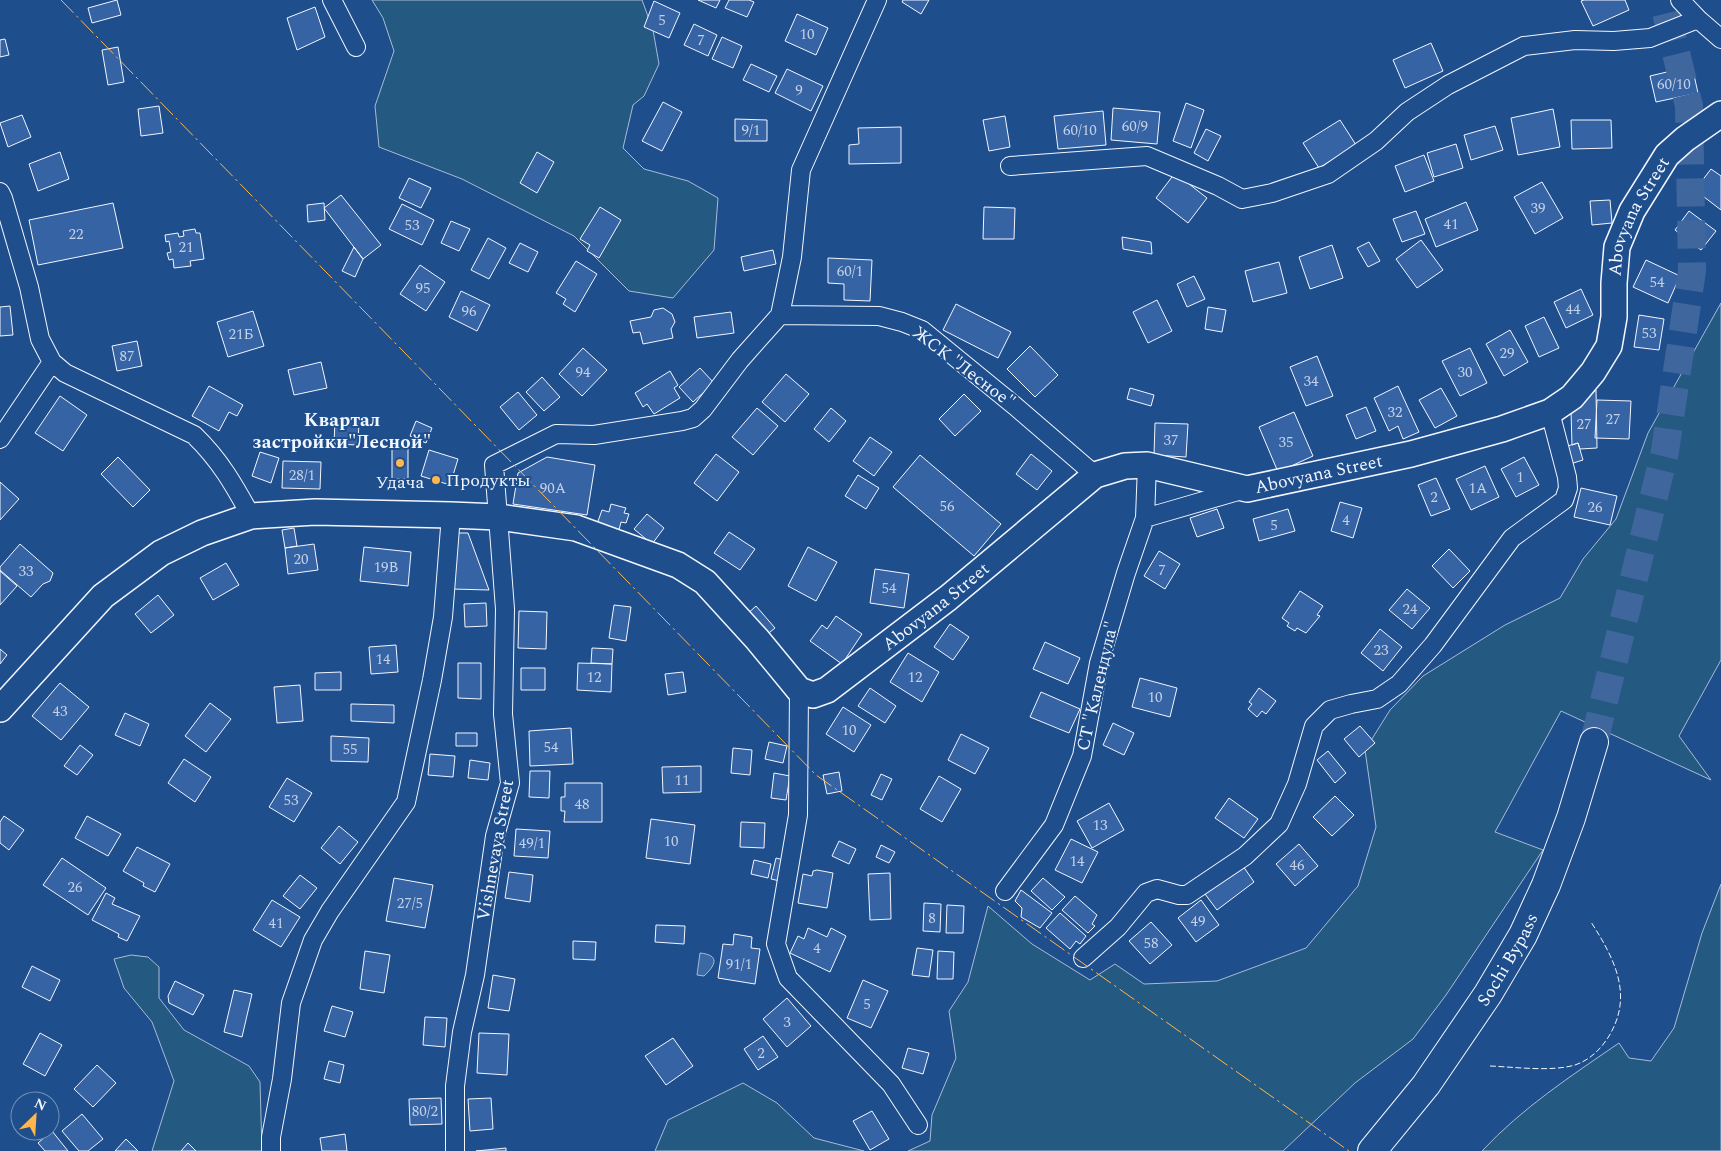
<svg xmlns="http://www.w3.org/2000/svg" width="1721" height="1151" font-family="Spectral,serif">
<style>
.green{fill:#245a82;stroke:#a8bbd7}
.water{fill:#3b69a3;stroke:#a8bbd7}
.building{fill:#3563a3;stroke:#f2f6ff}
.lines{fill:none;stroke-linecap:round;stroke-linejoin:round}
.highway-tunnel{stroke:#3f679d;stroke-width:28;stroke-dasharray:28 14;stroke-linecap:butt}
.street-casing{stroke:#f2f6ff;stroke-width:20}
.secondary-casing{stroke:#f2f6ff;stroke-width:28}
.highway-casing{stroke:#f2f6ff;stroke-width:30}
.street{stroke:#1f4e8c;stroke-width:18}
.secondary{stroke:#1f4e8c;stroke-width:25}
.highway{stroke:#1f4e8c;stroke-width:28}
.fence{stroke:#f2f6ff;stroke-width:1;stroke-dasharray:6 2.5;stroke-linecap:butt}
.power{stroke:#ffb74d;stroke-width:1;stroke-dasharray:18 4 2.5 4;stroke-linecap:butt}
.poi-dot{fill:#ffb74d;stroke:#1f4e8c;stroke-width:2}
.labels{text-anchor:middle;stroke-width:4;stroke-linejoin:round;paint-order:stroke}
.number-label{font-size:15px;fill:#c3d1e8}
.street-label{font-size:18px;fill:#f2f6ff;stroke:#1f4e8c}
.poi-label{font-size:18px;fill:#f2f6ff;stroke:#1f4e8c;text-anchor:start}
.neighbourhood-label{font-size:19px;font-weight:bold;fill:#f2f6ff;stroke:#1f4e8c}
</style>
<rect width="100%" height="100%" fill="#1f4e8c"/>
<path class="green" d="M372,0H642L653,30L659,64L644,96L633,105L623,148L644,169L688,181L718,198L714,250L673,298L629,291L574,236L462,179L379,147L375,106L394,51L383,18Z
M1721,303V660L1679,736L1711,780L1561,711L1495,832L1543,850L1446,995L1413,1039L1355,1083L1283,1151H908L930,1141L932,1115L956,1058L949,1011L968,982L988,906L1032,944L1090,980L1115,964L1144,984L1217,981L1306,948L1358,886L1376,827L1365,750L1390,710L1423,676L1505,625L1560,598L1583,559L1616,519L1648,433Z
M1721,884V1151H1482C1522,1108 1571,1076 1619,1043L1629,1058L1651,1061L1674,1028L1702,933Z
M131,955L148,957L159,967V998L184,1030L249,1066L260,1082L262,1151H152L174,1081L152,1022L124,988L114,959Z
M743,1083L777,1103L814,1138L864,1151H655L668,1120Z"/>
<path class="water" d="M700,953C720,955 716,965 704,976L697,975Z"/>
<path class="building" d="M117,0L121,15L92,23L88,8Z
M698,0H720L716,8Z
M729,0H749L754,2L747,17L725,8Z
M903,0H929L921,14L902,2Z
M1584,0H1625L1629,10L1593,26L1581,1Z
M654,1L680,13L669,38L644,27Z
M315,7L325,37L297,50L287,18Z
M797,14L828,28L816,55L785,41Z
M694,24L717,35L708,56L684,45Z
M722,37L742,46L733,68L712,59Z
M5,39L9,55L0,57V40Z
M1431,43L1443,71L1405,88L1393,60Z
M118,47L124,82L108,85L102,50Z
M751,64L777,76L769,92L743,80Z
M1692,66L1698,93L1656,102L1650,76Z
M787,69L823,86L811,111L775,93Z
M663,102L682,112L662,151L642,141Z
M1186,103L1204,110L1191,148L1173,141Z
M159,106L163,133L141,136L138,109Z
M1113,108L1160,112L1157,144L1111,140Z
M1553,109L1560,147L1518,155L1511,118Z
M1103,111L1106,145L1058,149L1054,116Z
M22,115L31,137L8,147L0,123Z
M1005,116L1010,147L989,151L983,120Z
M735,119L767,120V141H735Z
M1340,120L1356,145L1319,168L1303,143Z
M1571,120H1611L1612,148L1572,149Z
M1495,126L1503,150L1471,160L1464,135Z
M901,127V163L849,164V145L859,144L858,128Z
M1206,129L1221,136L1208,161L1194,153Z
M1456,144L1463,168L1434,177L1427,153Z
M60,152L69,179L38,191L29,164Z
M537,152L554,162L537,193L520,183Z
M1424,155L1434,181L1405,192L1395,166Z
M1711,169L1721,176V210L1695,190Z
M1175,173L1207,198L1188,223L1156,198Z
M409,178L431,188L421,208L399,198Z
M1542,182L1563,218L1535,234L1514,197Z
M341,195L381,245L363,259L324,208Z
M1610,200L1612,223L1592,225L1590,201Z
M1466,202L1478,230L1436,247L1425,219Z
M113,203L123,248L38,265L29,220Z
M324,203L325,220L308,222L307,205Z
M402,204L434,220L422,245L389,229Z
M600,207L621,220L599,258L587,251L590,245L580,239Z
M984,207L1015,208L1014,239H983Z
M1416,211L1425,234L1402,242L1393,219Z
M1689,211L1716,231L1701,250L1675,230Z
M451,221L470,229L459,251L441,243Z
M195,229L196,233H200L204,259L190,261L191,266L174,268L173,259L169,260L167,253L171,252L169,241L166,242L165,235L178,233L179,237L184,236L183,231Z
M1122,237L1151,242L1152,254L1123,249Z
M488,238L506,248L489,279L471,270Z
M1421,240L1443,270L1417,288L1396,259Z
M1369,242L1380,261L1368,267L1357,248Z
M520,243L538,252L528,272L509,263Z
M1332,245L1343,278L1310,289L1299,257Z
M354,247L363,259L355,277L342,271Z
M773,250L776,264L744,271L741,257Z
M828,258L872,260L870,301L844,300V284L828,283Z
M1646,260L1680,276L1668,303L1633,287Z
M576,261L597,274L575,312L563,304L566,299L556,293Z
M1279,262L1287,293L1253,302L1245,271Z
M420,265L445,282L426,311L400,294Z
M1194,276L1205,299L1187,307L1177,284Z
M1581,289L1593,315L1566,328L1554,302Z
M461,291L490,305L477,331L449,317Z
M1157,300L1172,331L1148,343L1133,312Z
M956,304L1011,332L998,358L943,330Z
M10,306L13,335L0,336V307Z
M1208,307L1226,310L1222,332L1205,329Z
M663,308L672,314L675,322L671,329L673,338L643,344L640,332L633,333L630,321L651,317L654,310Z
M253,311L264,346L228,357L217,322Z
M731,312L734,333L697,338L694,317Z
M1639,315L1664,319L1659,350L1634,347Z
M1544,317L1559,348L1539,357L1525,326Z
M1510,330L1528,362L1504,376L1486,344Z
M137,341L142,366L117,371L112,346Z
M1030,346L1058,375L1035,397L1007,369Z
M583,348L607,370L582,396L559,374Z
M1470,348L1487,383L1460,396L1442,361Z
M1317,356L1333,396L1306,406L1290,367Z
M321,362L327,388L294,395L288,370Z
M700,368L714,383L693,402L679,387Z
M670,371L678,385L674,388L680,398L654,414L647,404L643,407L635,393Z
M786,374L809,394L785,422L762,402Z
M542,377L560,397L544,411L526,392Z
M209,386L243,405L237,416L229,412L219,431L192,416Z
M1398,386L1419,432L1403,439L1398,426L1389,431L1374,398Z
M1130,388L1154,395L1151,406L1127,399Z
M1441,388L1457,416L1435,428L1419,400Z
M1596,390L1597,448L1580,449L1578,443L1572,445L1571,411Z
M518,392L537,415L519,430L500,407Z
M964,394L981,411L955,436L939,419Z
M60,396L87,415L63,451L35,433Z
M1597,400L1631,401L1629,439L1595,438Z
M1366,407L1376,431L1356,439L1346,415Z
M757,408L778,426L753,455L732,437Z
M831,408L846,421L829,442L814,429Z
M1294,412L1313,456L1278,472L1259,427Z
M335,420L359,421L358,445L334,444Z
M416,421L432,428L426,443L410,436Z
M1155,423L1188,424L1186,457L1154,455Z
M870,437L892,452L874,476L853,461Z
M1578,443L1583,460L1570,464L1564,447Z
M392,446H408V479H392Z
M429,450L458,459L450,485L421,476Z
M260,452L279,458L271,483L252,476Z
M716,454L739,472L717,501L694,483Z
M1031,454L1052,471L1037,490L1016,474Z
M920,455L1001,524L974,556L893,487Z
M118,457L150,490L133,507L101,474Z
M547,457L595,465L587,515L513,504L518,473Z
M1524,457L1539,485L1516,497L1501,469Z
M283,461L321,462L320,489L282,488Z
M1485,466L1499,497L1471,510L1456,479Z
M858,475L879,488L866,509L845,496Z
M1436,478L1450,509L1431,516L1418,485Z
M0,482L19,499L0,520Z
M1581,488L1617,496L1610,525L1574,517Z
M1340,502L1362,508L1353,538L1331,531Z
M611,504L626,508L624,513L629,514L626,523L621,522L619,530L597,524L602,510L609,512Z
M1217,509L1224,528L1197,537L1190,518Z
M1288,509L1295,531L1259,541L1253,519Z
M647,514L664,528L652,544L634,529Z
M294,528L297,546L285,548L282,530Z
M729,532L755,549L740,570L714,553Z
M454,533H468L489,590L452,589Z
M20,544L53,573L50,581L43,584L31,597L0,570V567Z
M314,544L318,570L288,574L285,548Z
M364,547L411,552L408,586L360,581Z
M808,547L837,562L816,601L788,586Z
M1449,549L1470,571L1453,588L1432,566Z
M1159,551L1180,564L1165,589L1144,576Z
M226,563L239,585L213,600L200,578Z
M875,569L909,574L904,608L870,603Z
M0,571L17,586L0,605Z
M1407,589L1430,608L1412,629L1389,610Z
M1300,591L1323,606L1317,615L1320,616L1306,633L1297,628L1295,631L1287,626L1289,623L1282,618Z
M158,595L174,615L151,633L135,614Z
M486,603L487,626L465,627L464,604Z
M614,605L631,607L626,641L609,638Z
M756,606L775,628L764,637L745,616Z
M519,611L547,612L546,649L518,648Z
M836,616L862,634L842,664L810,641L822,625L827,629Z
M950,624L969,637L953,660L934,647Z
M1380,629L1402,647L1383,671L1361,653Z
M1045,642L1080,658L1068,684L1033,669Z
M396,645L398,672L371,674L369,647Z
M592,648L613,649L612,664L591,663Z
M0,649L7,655L0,664Z
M908,653L939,672L922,702L890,682Z
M458,663H481V699L458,698Z
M578,663L612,664L611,692L577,690Z
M521,668H545V690H521Z
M341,672V690H315V673Z
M683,672L686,692L668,695L665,674Z
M1140,678L1177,688L1170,717L1132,707Z
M60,683L89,707L61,740L32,716Z
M300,685L303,721L277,723L274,687Z
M870,688L896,706L885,723L858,706Z
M1259,688L1276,701L1266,714L1262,711L1257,717L1248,709L1252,704L1249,702Z
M1041,692L1080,709L1069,733L1030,717Z
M210,703L231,719L206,752L185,736Z
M351,704L394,705V723L351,721Z
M843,707L871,725L854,752L826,734Z
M125,713L149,724L140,746L115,735Z
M1113,723L1134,733L1124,755L1103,745Z
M1360,726L1375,743L1359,757L1344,739Z
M571,728L573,764L530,766L529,731Z
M456,733H477V746H456Z
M961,734L989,748L975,774L948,760Z
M331,736L369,738L368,762L331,761Z
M769,742L787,746L783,763L765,759Z
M80,745L93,755L77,775L64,766Z
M733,748L752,750L750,775L731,773Z
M1328,751L1346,773L1335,783L1317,760Z
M430,754L455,756L453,777L428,775Z
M184,759L211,777L195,802L168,783Z
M470,760L490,763L488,780L468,778Z
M701,766V792L663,793L662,767Z
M530,771H550L549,798L529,797Z
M839,772L842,791L827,794L823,775Z
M774,773L790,776L786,800L771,798Z
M881,774L892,779L882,800L871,795Z
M939,776L961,789L942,822L920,809Z
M287,778L312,793L294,822L269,807Z
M565,783H602V822H564L565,811H561V797H565Z
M1335,796L1354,815L1332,836L1313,817Z
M1229,798L1258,819L1244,838L1215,818Z
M1109,803L1124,830L1092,848L1077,821Z
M4,816L24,830L9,850L0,843V822Z
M87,816L121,834L108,856L75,838Z
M651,819L695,825L690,864L646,858Z
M741,822L765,823L764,848L740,847Z
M339,826L358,842L340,864L321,848Z
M516,829L550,831L548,858L514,856Z
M1071,839L1098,852L1082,883L1055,870Z
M839,841L856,849L849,864L832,856Z
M1299,844L1318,866L1295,886L1276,864Z
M881,845L895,852L889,863L876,857Z
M137,847L170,864L155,892L143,886L144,883L123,871Z
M62,858L106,888L88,915L43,885Z
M776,858L784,860L780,881L771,879Z
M754,860L771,864L768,878L751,874Z
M1243,866L1254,882L1217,910L1205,894Z
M817,870L833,873L827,908L798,903L803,874L812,876L813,871Z
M509,872L533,875L530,902L505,898Z
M890,873L891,919L870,920L868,874Z
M300,875L317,888L300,909L283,896Z
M394,878L433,885L425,928L386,921Z
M1043,878L1065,897L1052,910L1031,891Z
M1021,890L1052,913L1040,928L1021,917L1022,908L1015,901Z
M106,893L115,898L112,904L140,916L127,941L118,937L119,934L92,920Z
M1075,896L1097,915L1092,924L1095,926L1088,933L1062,910Z
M272,900L300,917L281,947L253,930Z
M1201,900L1219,925L1196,942L1178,918Z
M924,903L941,904L940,932L923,931Z
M947,905L964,906L963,933H946Z
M1060,913L1086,936L1080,944L1076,941L1070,949L1046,928Z
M1151,922L1172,945L1150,964L1129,941Z
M656,925L685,926L684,944L655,942Z
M808,928L827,937L831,928L846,936L830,972L790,953L798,936L804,939Z
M734,934L752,937L751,948L760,949L755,984L718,978L723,944L733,945Z
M573,941L596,942L595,960L573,959Z
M917,948L933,950L929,977L912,975Z
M365,951L390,955L384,993L360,989Z
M938,951L954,952L953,979H937Z
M32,966L60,980L50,1001L22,987Z
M493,975L515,979L509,1011L488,1008Z
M863,980L888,991L871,1028L847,1018Z
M175,981L204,995L193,1015L169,1003L168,996Z
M234,990L252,994L242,1037L224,1032Z
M787,998L811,1026L787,1047L763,1019Z
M332,1006L353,1012L345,1037L324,1031Z
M425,1017L447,1018L445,1047L423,1045Z
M40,1033L62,1045L45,1076L23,1064Z
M479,1033L509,1034L507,1075L477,1073Z
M763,1036L778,1057L758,1070L744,1049Z
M673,1038L693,1066L666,1085L645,1056Z
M908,1048L929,1053L923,1074L902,1068Z
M329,1061L344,1065L340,1083L324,1079Z
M97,1065L116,1083L93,1107L74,1089Z
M441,1098L442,1124L410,1125L409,1099Z
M491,1098L493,1129L470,1131L468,1099Z
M872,1111L889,1139L870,1150L853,1121Z
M82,1114L103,1139L88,1151H79L62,1131Z
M52,1131L68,1151H45L38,1143Z
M345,1134L347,1151H322L320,1138Z
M126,1139L138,1151H115Z
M188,1143L196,1151H181Z
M506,1148V1151H476Z"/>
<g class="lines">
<path class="highway-tunnel" d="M1594,742L1665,451L1692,271L1689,106L1663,0"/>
<defs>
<path id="street" d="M332,0L356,47
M1680,0L1698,19L1721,39
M1010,166L1147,156L1218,186L1242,199L1272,193L1328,174L1376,141L1407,112L1448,85L1524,46L1575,40L1614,41L1650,38L1698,19
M0,192L3,198L29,287L40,339L52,362L65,373L194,435C220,460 234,485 251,516
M780,315L879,316L902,322L922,330L1015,406L1095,475
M0,439L52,362
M1145,518L1245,489
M799,690L798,815L776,944L788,978L891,1084L918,1125
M1005,891L1054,825L1082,756L1099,663L1126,573L1145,518L1147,465
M1083,958L1118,927L1146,893L1157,889L1179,895H1187L1245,856L1279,824L1297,784L1314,726L1330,710L1351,704L1377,699L1399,684L1433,645L1512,538L1564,500L1568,488L1567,477L1550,412
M271,1151V1137L282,1079L291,1003L313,940L330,911L406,802L432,680L443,617L451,515
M455,1151V1086L462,1032L475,975L495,836L510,783L503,714L505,609L494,465L556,434L594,435L682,421L693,418L703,409L740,360L780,315L792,257L801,170L877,0"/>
<g id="secondary">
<path id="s1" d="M0,709L103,596L161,553L202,533L251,516L315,512L451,515L498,517L576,528L678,565L705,582L757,639L799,690L813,695L827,690L948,598L1095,475L1125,466L1147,465L1247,489L1411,454L1502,429L1550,412L1572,397L1593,372L1609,346L1614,317V283L1617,247L1632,211L1667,155L1685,139L1721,114"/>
</g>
<g id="highway">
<path id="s2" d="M1372,1151L1426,1085L1488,994L1523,935L1546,885L1571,818L1594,742"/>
</g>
</defs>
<use href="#street" class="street-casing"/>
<use href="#secondary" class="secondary-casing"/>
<use href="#highway" class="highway-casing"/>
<use href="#street" class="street"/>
<use href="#secondary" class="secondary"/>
<use href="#highway" class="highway"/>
<path class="fence" d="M1490,1066C1515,1067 1551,1072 1575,1065C1590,1060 1601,1049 1609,1036C1634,995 1614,958 1591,922"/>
<path class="power" d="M61,0L816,775L1349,1151"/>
</g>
<g class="poi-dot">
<circle cx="400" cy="463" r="5"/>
<circle cx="436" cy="480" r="5"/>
</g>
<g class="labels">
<g class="number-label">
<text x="662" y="25">5</text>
<text x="807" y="39">10</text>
<text x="701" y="45">7</text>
<text x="1674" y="89">60/10</text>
<text x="799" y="95">9</text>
<text x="1135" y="131">60/9</text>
<text x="751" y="135">9/1</text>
<text x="1080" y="135">60/10</text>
<text x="1538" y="213">39</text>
<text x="1451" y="229">41</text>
<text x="412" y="230">53</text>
<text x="76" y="239">22</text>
<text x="186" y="252">21</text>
<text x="850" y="276">60/1</text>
<text x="1657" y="287">54</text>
<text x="423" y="293">95</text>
<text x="1573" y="314">44</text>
<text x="469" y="316">96</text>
<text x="1649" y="338">53</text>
<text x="241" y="339">21Б</text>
<text x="1507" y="358">29</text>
<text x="127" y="361">87</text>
<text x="583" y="377">94</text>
<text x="1465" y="377">30</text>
<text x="1311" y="386">34</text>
<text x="1395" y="417">32</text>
<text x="1613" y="424">27</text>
<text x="1584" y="429">27</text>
<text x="1171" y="445">37</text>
<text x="1286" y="447">35</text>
<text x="302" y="480">28/1</text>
<text x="1520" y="482">1</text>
<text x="553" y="493">90А</text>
<text x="1478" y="493">1А</text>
<text x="1434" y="502">2</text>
<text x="947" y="511">56</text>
<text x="1595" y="512">26</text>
<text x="1346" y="525">4</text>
<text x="1274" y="530">5</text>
<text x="301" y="564">20</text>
<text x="386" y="572">19В</text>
<text x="1162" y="575">7</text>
<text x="26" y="576">33</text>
<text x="889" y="593">54</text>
<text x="1410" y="614">24</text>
<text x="1381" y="655">23</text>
<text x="383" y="664">14</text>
<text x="594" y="682">12</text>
<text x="915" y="682">12</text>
<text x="1155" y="702">10</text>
<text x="60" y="716">43</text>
<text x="849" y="735">10</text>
<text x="551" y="752">54</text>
<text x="350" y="754">55</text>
<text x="682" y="785">11</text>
<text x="291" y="805">53</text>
<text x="582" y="809">48</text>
<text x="1100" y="830">13</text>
<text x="671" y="846">10</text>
<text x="532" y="848">49/1</text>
<text x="1077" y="866">14</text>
<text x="1297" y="870">46</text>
<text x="75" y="892">26</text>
<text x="410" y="908">27/5</text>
<text x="932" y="923">8</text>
<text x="1198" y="926">49</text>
<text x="276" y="928">41</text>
<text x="1151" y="948">58</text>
<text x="817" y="953">4</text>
<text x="739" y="969">91/1</text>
<text x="867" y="1009">5</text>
<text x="787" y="1027">3</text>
<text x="761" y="1058">2</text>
<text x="425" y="1116">80/2</text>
</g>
<g class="street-label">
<text dy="6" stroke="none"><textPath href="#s1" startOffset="2000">Abovyana Street</textPath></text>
<text transform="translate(964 367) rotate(37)" y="6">ЖСК "Лесное"</text>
<text dy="6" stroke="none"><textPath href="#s1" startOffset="1535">Abovyana Street</textPath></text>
<text dy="6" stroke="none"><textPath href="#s1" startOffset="1099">Abovyana Street</textPath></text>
<text transform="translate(1097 686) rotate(-77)" y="6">СТ "Календула"</text>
<text transform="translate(495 850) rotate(-80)" y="6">Vishnevaya Street</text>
<text dy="6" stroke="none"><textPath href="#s2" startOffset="235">Sochi Bypass</textPath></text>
</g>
<g class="poi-label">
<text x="446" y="486">Продукты</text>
<text x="400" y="488" text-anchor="middle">Удача</text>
</g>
<g class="neighbourhood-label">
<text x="342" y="426">Квартал<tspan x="342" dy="22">застройки"Лесной"</tspan></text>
</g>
</g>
<g transform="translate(35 1116) rotate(25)"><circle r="24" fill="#1f4e8c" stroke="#7391ba"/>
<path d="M0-4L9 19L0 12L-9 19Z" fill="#ffb74d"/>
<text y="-8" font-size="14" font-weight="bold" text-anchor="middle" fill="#f2f6ff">N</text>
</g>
</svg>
